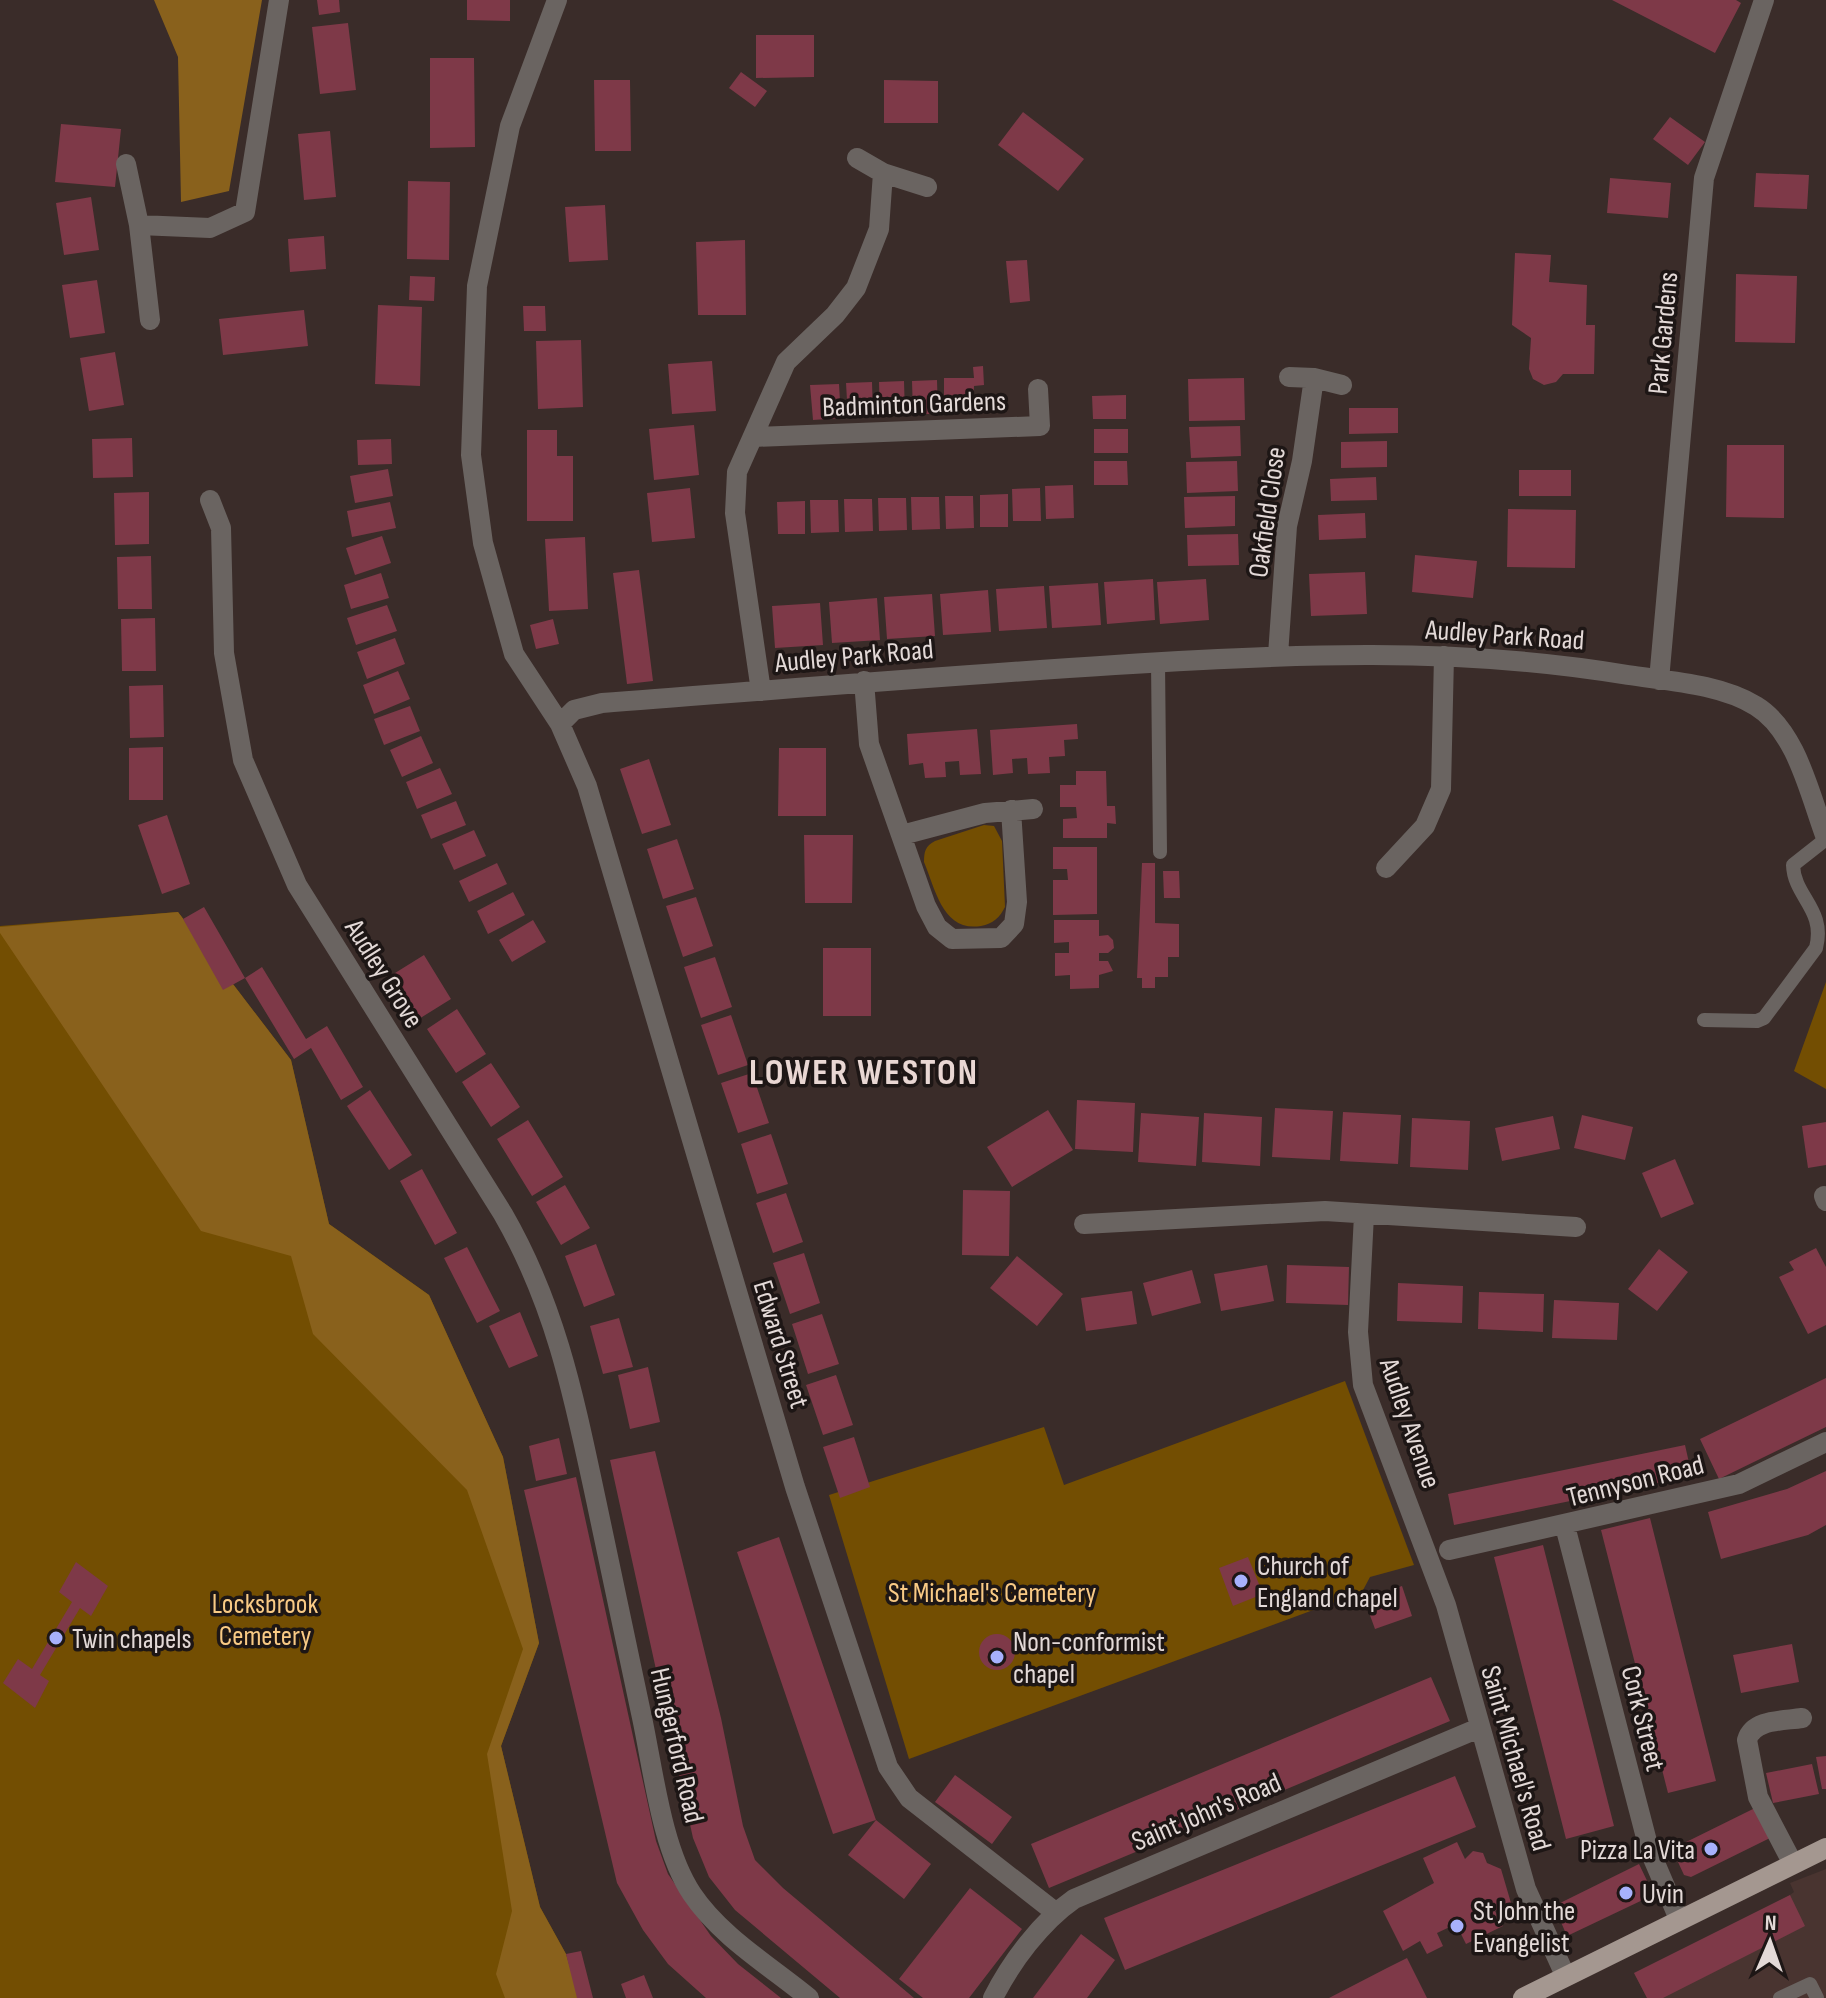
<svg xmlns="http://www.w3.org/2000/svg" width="1826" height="1998" font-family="'Sofia Sans Condensed',sans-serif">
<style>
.built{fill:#493430}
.green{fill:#734e02}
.forest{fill:#89611c}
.building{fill:#7e3948}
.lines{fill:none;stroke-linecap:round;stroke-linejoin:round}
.lane{stroke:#6a6461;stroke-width:14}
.street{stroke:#6a6461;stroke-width:20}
.primary{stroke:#a49790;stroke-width:20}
.poi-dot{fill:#a7b1fc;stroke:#1d1615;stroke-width:3}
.labels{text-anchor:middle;stroke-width:7;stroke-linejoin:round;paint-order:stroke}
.street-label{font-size:28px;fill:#e3d9d7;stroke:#1d1615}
.poi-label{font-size:28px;fill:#e3d9d7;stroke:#1d1615;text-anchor:start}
.park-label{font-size:28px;fill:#f9ca85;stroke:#1d1615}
.district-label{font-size:36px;font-weight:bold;letter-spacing:2px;fill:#e9d7d3;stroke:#1d1615}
</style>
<rect width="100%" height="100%" fill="#3a2c29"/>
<path class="built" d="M1826,1869V1998H1647L1634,1973L1790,1895L1794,1892L1790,1883Z"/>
<path class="green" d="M984,825L994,826L1002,841L1005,907C1000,917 993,924 981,926C943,932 936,891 924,862C924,852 925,846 935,841Z
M178,912L291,1060L329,1224L429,1295L503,1457L539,1643L501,1746L540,1907L566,1954L579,1998H0V926Z
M1826,982V1089L1794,1071Z
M1345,1381L1414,1565L1370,1577L1362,1592L909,1759L829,1495L1044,1427L1064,1485Z"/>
<path class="forest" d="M154,0H262L229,191L181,202L178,57Z
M178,912L291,1060L329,1224L429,1295L503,1457L539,1643L501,1746L540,1907L566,1954L579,1998H505L496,1974L512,1911L487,1754L523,1649L467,1490L313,1334L291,1256L201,1231L0,933V927Z"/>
<path class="building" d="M317,0H339L340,12L319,15Z
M467,0H510V21L467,20Z
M1612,0H1736L1741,3L1715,53Z
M348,23L356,90L320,94L312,27Z
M756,35H814V77L756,78Z
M430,58H474L475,147L430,148Z
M741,72L767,91L755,107L729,88Z
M594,80H630L631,151H595Z
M884,80L938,81V123H884Z
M1023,112L1084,159L1058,191L998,145Z
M1670,117L1705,142L1688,165L1653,139Z
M61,124L121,129L115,187L55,182Z
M330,131L336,197L304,200L298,134Z
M1756,173L1809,175L1807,209L1754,207Z
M1610,178L1671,183L1668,218L1607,213Z
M408,181L450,182L449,260L407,259Z
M91,197L99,250L64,255L56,203Z
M605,205L608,260L569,262L565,207Z
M324,236L326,269L290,272L288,239Z
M745,240L746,315H698L696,242Z
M1515,253L1551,255L1549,282L1587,285L1586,325H1595L1594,374H1563L1556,382L1544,385L1533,379L1529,369L1531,338L1512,325Z
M1027,260L1030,301L1010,303L1006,261Z
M1736,274L1797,276L1795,343L1735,342Z
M410,276L435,277L434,301L409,300Z
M97,280L105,333L70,338L62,285Z
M378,305L422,307L420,386L375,384Z
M523,306H545L546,331H524Z
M304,310L308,346L223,355L219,319Z
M581,340L583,407L538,409L536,341Z
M115,352L124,405L89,411L80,358Z
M712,361L716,411L672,414L668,364Z
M983,366L984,385L974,386L973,411H944V378H974L973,367Z
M1244,378L1245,420L1189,421L1188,379Z
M937,380L938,414H913L912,381Z
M904,381L905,415H880L879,382Z
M872,382L873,416L848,418L846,383Z
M839,384L841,418L813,420L810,385Z
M1126,395V419H1093L1092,396Z
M1349,408H1398V433L1349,434Z
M694,425L699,475L654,480L649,429Z
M1240,426L1241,456L1191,458L1189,427Z
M1094,429H1128V453H1094Z
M527,430H557V456H573V521H527Z
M132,438L133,477L93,478L92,439Z
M391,439L392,464L358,465L357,440Z
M1387,441V467L1341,468V442Z
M1727,445H1784V518L1726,517Z
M1094,461H1127L1128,485H1094Z
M1237,461L1238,491L1187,493L1186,462Z
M388,469L393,496L355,503L350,476Z
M1519,470H1571V496H1519Z
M1376,477L1377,500L1331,501L1330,479Z
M1073,485L1074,518L1046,519L1045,486Z
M690,488L695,538L652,542L647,493Z
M1040,488L1041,521H1013L1012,489Z
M149,492V544L115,545L114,493Z
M1008,494V527H980V495Z
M945,496H973L974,528L946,529Z
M1235,496V526L1185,528L1184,497Z
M911,497H939L940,529L912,530Z
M878,498H906L907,530L879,531Z
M844,499H872L873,531L845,532Z
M810,500H838L839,532L811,533Z
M805,501V534H778L777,502Z
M390,502L396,528L352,537L347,511Z
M1508,509L1576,510L1575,568L1507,567Z
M1365,513L1366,538L1319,540L1318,515Z
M1238,534L1239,565L1188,566L1187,535Z
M382,536L391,563L355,575L346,548Z
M585,537L588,609L549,611L545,539Z
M1415,555L1477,561L1473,598L1412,592Z
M151,556L152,609H118L117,557Z
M639,570L653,681L627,684L613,573Z
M1365,572L1367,614L1311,616L1309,574Z
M381,573L389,598L351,609L344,585Z
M1153,579L1155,620L1107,624L1104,582Z
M1206,579L1209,620L1160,624L1157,582Z
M1098,583L1101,625L1052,628L1049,586Z
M1044,586L1047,628L999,631L996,589Z
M988,590L991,632L943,635L940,594Z
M932,594L935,636L887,639L884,597Z
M877,598L880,640L832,643L829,602Z
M820,603L823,645L775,648L772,606Z
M387,605L397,631L356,645L347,618Z
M155,618L156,671H122L121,619Z
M553,619L559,644L536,649L530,625Z
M395,638L405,664L367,679L357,652Z
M398,671L410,699L374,714L363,685Z
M163,685L164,737L130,738L129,686Z
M410,706L420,731L384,745L374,719Z
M1077,724L1078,739L1064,740L1065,756L1049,757L1050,773L1028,774L1027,758L1012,759L1013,773L993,775L990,730Z
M977,729L981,774L960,775L959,761L945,762L946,777L925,778L923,763L909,765L907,734Z
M421,736L433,763L402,777L390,750Z
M163,747V800H129V748Z
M779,748H826V816H778Z
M649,759L671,825L642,834L620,769Z
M440,768L452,794L417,809L406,782Z
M1076,771H1106L1107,806H1115L1116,824L1107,823V838H1063V819L1077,818L1076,807H1060V785H1076Z
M456,801L466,825L431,839L421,815Z
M167,815L190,884L162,894L138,825Z
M474,830L486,856L454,870L442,844Z
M804,835H853L852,903H805Z
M677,839L694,889L663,899L647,849Z
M1053,847H1097V914L1053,915V880H1068L1067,869H1053Z
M497,863L507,884L469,902L459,881Z
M1142,863H1155V923L1179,924V957H1168V977H1155V988H1142V978H1137Z
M1163,871H1179L1180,898H1164Z
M513,892L525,915L488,934L477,911Z
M696,897L713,946L683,957L666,906Z
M204,907L245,978L223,990L183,919Z
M533,920L546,942L512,962L499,940Z
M1054,920H1099V936L1108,935L1113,940L1114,948L1108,953H1099V961H1108L1113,971L1099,975V988L1070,989V975L1055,976V953H1069V942L1054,943Z
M823,948H871V1016H823Z
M424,955L451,999L414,1022L387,978Z
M715,957L732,1007L701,1018L684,967Z
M262,967L306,1039L327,1026L363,1087L341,1100L311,1048L294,1059L245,978Z
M457,1009L486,1054L456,1073L427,1029Z
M731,1015L748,1065L718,1075L701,1025Z
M491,1063L520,1107L491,1127L462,1082Z
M752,1073L769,1123L738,1133L721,1083Z
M370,1090L412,1155L389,1170L347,1106Z
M1077,1100L1135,1103L1133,1152L1075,1149Z
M1275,1108L1333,1111L1330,1160L1272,1157Z
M1048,1110L1073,1150L1012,1187L987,1147Z
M1343,1112L1401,1115L1398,1164L1340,1161Z
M1141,1113L1199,1117L1196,1166L1138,1162Z
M1204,1113L1262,1117L1260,1166L1202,1162Z
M1582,1115L1633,1127L1625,1160L1574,1148Z
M1553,1116L1560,1149L1502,1161L1495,1128Z
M1412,1118L1470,1121L1468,1170L1410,1167Z
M528,1120L563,1177L532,1196L497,1139Z
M1826,1122V1165L1808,1168L1802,1126Z
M771,1134L788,1184L757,1194L741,1144Z
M1675,1159L1694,1204L1661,1218L1642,1173Z
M422,1169L457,1233L435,1245L400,1181Z
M565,1185L590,1228L561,1245L536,1202Z
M963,1190L1010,1191L1009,1256L962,1255Z
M786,1193L803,1242L773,1253L756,1203Z
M596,1244L615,1295L584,1307L565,1256Z
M467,1247L500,1311L477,1323L444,1258Z
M1816,1248L1826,1267V1325L1808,1334L1779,1277L1794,1270L1789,1262Z
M1659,1249L1688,1272L1657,1311L1628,1289Z
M804,1253L820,1303L790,1314L773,1263Z
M1017,1256L1063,1294L1037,1326L990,1288Z
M1267,1265L1274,1301L1221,1311L1214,1274Z
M1287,1265L1349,1267L1348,1305L1286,1303Z
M1192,1270L1201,1303L1152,1316L1143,1283Z
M1398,1283L1463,1286L1462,1323L1397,1321Z
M1132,1291L1137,1324L1086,1331L1081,1298Z
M1479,1292L1544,1294L1543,1332L1478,1329Z
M1554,1300L1619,1303L1617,1340L1552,1338Z
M520,1312L538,1356L509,1368L489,1326Z
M822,1314L839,1364L808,1374L792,1324Z
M619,1318L633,1367L603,1374L590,1326Z
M648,1367L660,1422L630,1429L618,1375Z
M836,1375L853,1425L823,1435L806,1385Z
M1826,1378V1427L1719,1479L1700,1439Z
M854,1437L870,1487L840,1498L823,1447Z
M559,1438L567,1474L536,1481L529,1446Z
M1685,1445L1692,1476L1454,1525L1448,1494Z
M655,1451L721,1718L743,1826L755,1860L783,1888L914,1998H840L735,1910L709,1877L693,1838L610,1460Z
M1826,1471V1525L1808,1535L1721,1559L1708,1512L1787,1489Z
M576,1477L656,1841L668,1874L711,1936L738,1964L781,1998H706L668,1964L643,1930L617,1883L524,1490Z
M1650,1518L1716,1781L1668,1793L1601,1530Z
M779,1537L876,1820L833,1834L737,1552Z
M1543,1545L1614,1826L1566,1839L1494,1557Z
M1248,1557L1263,1594L1233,1606L1219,1568Z
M76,1562L108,1586L91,1616L80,1608L40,1675L49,1681L35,1708L3,1683L18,1659L32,1669L72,1602L59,1592Z
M1402,1586L1412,1616L1375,1629L1364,1599Z
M979 1652a18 18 0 1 1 36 0a18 18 0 1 1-36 0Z
M1792,1644L1799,1682L1741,1693L1733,1655Z
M1431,1677L1450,1721L1049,1888L1031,1844Z
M1826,1756V1789H1822L1816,1757Z
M1812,1764L1819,1794L1773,1803L1766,1773Z
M955,1775L1012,1817L992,1844L935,1802Z
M1455,1776L1476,1827L1125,1970L1104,1918Z
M1755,1808L1770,1838L1691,1877L1684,1875L1672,1849Z
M876,1820L931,1864L904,1899L848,1855Z
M1457,1842L1465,1859L1473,1851L1483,1853L1487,1863L1501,1869L1511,1903L1495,1911L1503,1926L1466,1944L1456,1924L1437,1933L1443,1946L1427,1954L1420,1941L1403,1951L1383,1911L1434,1883L1423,1858Z
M1639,1864L1651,1889L1649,1897L1567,1936L1554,1906Z
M970,1888L1022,1929L969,1998H923L899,1979Z
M1790,1895L1805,1926L1663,1998H1647L1634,1973Z
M1081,1934L1115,1960L1087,1998H1033Z
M581,1951L593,1998H577L566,1954Z
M1407,1958L1427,1998H1329L1387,1968Z
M644,1975L653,1998H626L621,1984Z"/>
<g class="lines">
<path class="lane" d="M1158,662L1160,852
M1704,1020L1757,1021L1764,1018L1816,948C1826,909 1794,897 1793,865L1826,839
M1780,1998L1810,1984L1817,1998"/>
<path class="street" d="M557,0L510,126L477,286L471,455L483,543L514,654L560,724L574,710L602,703C773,690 944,676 1115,665C1286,654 1458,646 1628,675C1668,681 1721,684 1756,706C1797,731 1810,796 1826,838
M857,158L883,173L927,187
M126,164L139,225L150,320
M139,225L210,228L245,212L279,0
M1289,377L1314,378L1342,385
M753,437L1040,426L1038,389
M210,500L221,528L224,653L243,760L297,885L503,1214C556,1306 574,1397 596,1500C611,1571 626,1642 641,1713C653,1767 661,1848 692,1894C720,1936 770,1966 809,1998
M1278,655L1287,526L1302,461L1314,378
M1659,680L1704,178L1764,0
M864,681L869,744L926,906L937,927L952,939L1001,938L1014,924L1017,902L1011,810
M761,691L735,513L737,472L786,362L835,315L856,288L879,229L883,173
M560,724L587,786L795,1487L888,1767L909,1798L1055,1912
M902,835L985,813L1033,809
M1386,868L1425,826L1441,789L1444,656
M1824,1196L1826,1201
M1364,1215L1358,1332L1363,1385L1446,1605L1526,1889L1565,1975
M1084,1224L1325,1211L1576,1227
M1565,1526L1649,1849L1679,1919
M1449,1550L1739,1484L1826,1442
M1792,1862L1758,1797L1747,1740C1753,1719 1783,1721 1802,1718
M993,1998C1011,1962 1041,1922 1074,1899L1479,1728"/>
<path class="primary" d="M1523,1998L1826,1848"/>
</g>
<g class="poi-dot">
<circle cx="1241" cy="1581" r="8"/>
<circle cx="56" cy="1638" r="8"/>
<circle cx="997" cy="1657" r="8"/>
<circle cx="1711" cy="1849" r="8"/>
<circle cx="1626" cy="1893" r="8"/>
<circle cx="1457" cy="1926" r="8"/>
</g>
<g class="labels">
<g class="street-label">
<text transform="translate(1662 333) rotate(-85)" y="10">Park Gardens</text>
<text transform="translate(914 403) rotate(-2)" y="10">Badminton Gardens</text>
<text transform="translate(1266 512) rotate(-82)" y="10">Oakfield Close</text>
<text transform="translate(1505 634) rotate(4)" y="10">Audley Park Road</text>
<text transform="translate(854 655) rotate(-5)" y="10">Audley Park Road</text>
<text transform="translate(385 973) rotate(58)" y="10">Audley Grove</text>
<text transform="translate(782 1344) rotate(73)" y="10">Edward Street</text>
<text transform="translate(1411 1423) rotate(71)" y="10">Audley Avenue</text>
<text transform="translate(1635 1480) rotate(-14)" y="10">Tennyson Road</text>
<text transform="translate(1644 1718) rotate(76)" y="10">Cork Street</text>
<text transform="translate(678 1745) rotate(77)" y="10">Hungerford Road</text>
<text transform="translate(1517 1758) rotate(74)" y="10">Saint Michael's Road</text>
<text transform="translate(1206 1811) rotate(-23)" y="10">Saint John's Road</text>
</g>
<g class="poi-label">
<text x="1257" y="1575">Church of<tspan x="1257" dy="32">England chapel</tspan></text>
<text x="72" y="1648">Twin chapels</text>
<text x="1013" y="1651">Non-conformist<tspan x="1013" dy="32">chapel</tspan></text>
<text x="1695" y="1859" text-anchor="end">Pizza La Vita</text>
<text x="1642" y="1903">Uvin</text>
<text x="1473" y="1920">St John the<tspan x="1473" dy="32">Evangelist</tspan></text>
</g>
<g class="park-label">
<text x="992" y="1602">St Michael's Cemetery</text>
<text x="265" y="1613">Locksbrook<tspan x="265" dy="32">Cemetery</tspan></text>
</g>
<g class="district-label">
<text x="864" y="1084">LOWER WESTON</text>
</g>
</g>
<g transform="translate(1770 1942) rotate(2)" stroke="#1d1615" stroke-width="6" paint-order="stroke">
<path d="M0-6L14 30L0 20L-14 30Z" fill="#e3d9d7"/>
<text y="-12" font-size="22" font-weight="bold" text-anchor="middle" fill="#e3d9d7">N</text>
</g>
</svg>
